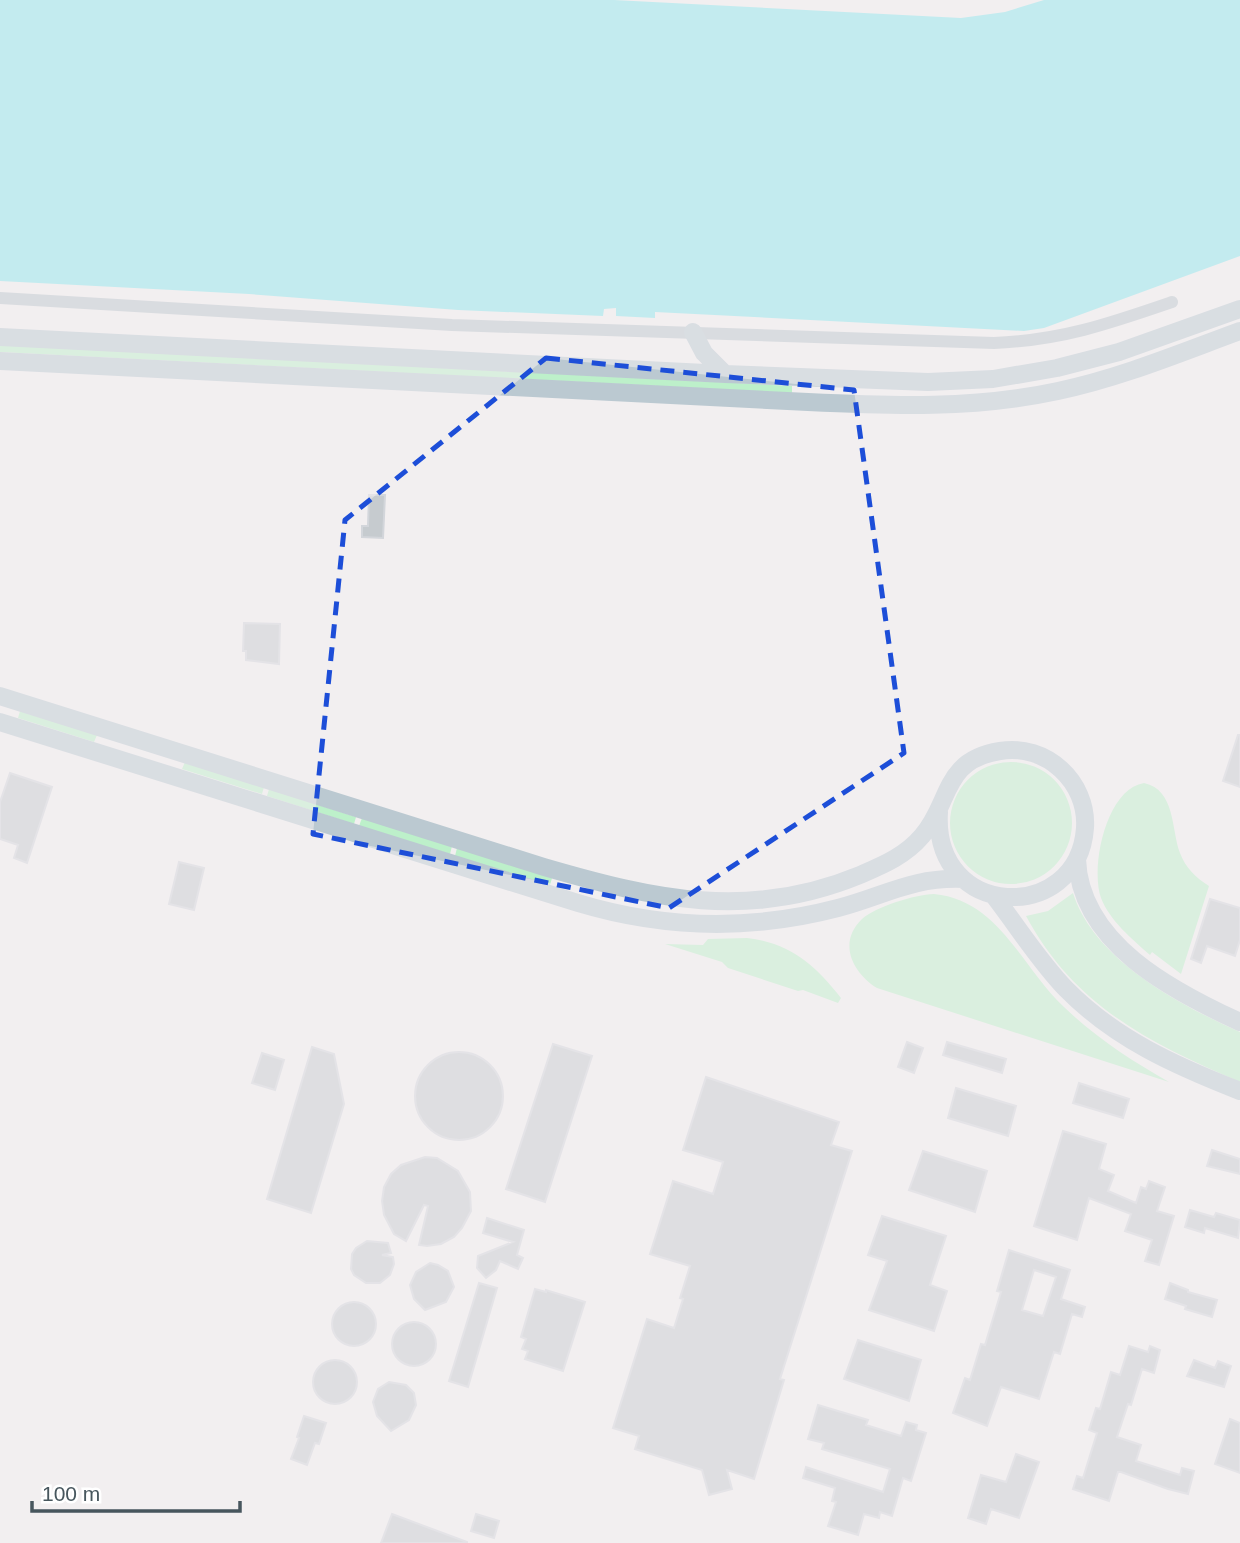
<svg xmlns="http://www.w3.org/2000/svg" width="1240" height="1543" font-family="Helvetica,sans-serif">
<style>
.green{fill:#bdf0ca}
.water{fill:#8ae7ed}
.building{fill:#c6cbcf;stroke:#d3d6db;stroke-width:2;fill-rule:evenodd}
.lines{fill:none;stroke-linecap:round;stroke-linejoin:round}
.minor{stroke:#bbc6cc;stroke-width:12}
.secondary{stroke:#bbc9d1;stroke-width:18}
.marked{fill:none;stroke:#1d4ed8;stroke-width:5;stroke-dasharray:14 9;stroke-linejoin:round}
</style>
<rect width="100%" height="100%" fill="#f2eff0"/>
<path class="green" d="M0,345L792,386V393L0,352Z
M20,711L97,735L94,742L18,718Z
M950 823a61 61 0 1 1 122 0a61 61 0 1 1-122 0Z
M185,762L264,787L262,794L182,769Z
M1144,783C1176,790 1171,830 1180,853C1185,867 1196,878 1209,886L1181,974L1152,952L1150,955C1132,939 1110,921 1101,898C1090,867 1106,789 1144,783Z
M269,789L356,817L354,824L267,796Z
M362,818L452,846L450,854L359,826Z
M457,848L552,878L550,885L455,856Z
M1073,893C1094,960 1180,1005 1240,1032V1082C1150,1043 1075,1007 1026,916L1048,911Z
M934,894C999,900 1022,968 1064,1007C1095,1037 1132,1061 1169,1082L877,988C853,973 837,943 862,919C877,906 914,895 934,894Z
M747,938C790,943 815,965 841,998L838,1003L803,990L798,991L728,968L722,962L665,944L703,945L708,939Z"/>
<path class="water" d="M0,0H614L961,18L1005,12L1044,0H1240V256L1044,328L1024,331L655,312V318L616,316V308L604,309L603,316L458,310L249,294L0,281Z"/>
<path class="building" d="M369,495H385L383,538L362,537V526H368Z
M244,623L280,624L279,664L246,660V651H243Z
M1238,735H1240V787L1223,781Z
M10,773L52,787L27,863L14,858L18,845L0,839V802Z
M179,862L204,868L194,910L169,904Z
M1210,899L1240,908V940L1235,956L1207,946L1201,963L1191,959Z
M907,1042L923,1048L914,1073L898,1067Z
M947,1042L1006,1059L1002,1073L943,1055Z
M553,1044L592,1056L545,1202L506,1189Z
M312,1047L334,1054L344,1104L311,1213L267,1199Z
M415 1096a44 44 0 1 1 88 0a44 44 0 1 1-88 0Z
M262,1053L284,1060L275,1090L252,1083Z
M706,1077L839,1122L831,1145L852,1151L780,1379L784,1380L754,1479L727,1470L732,1489L709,1495L702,1470L635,1449L639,1436L613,1428L647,1319L674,1328L683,1299L680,1298L690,1266L650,1254L673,1181L713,1194L723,1162L683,1150Z
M1079,1083L1129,1099L1123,1118L1073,1103Z
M956,1088L1016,1106L1008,1136L948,1118Z
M1063,1131L1106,1144L1099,1169L1114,1175L1108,1191L1136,1203L1141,1187L1146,1189L1149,1181L1165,1187L1157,1211L1174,1216L1159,1265L1145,1261L1152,1240L1125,1231L1131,1214L1089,1198L1077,1240L1034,1226Z
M1212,1150L1240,1159V1174L1207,1166Z
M923,1151L987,1171L975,1212L909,1190Z
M425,1157L437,1158L458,1171L470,1192L471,1211L462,1228L454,1237L441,1244L427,1246L419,1245L428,1206L424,1205L406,1241L394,1234L384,1215L382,1201L384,1187L391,1174L401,1165Z
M1190,1210L1214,1217L1216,1213L1240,1220L1238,1238L1205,1228L1204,1233L1185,1227Z
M882,1216L946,1236L930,1285L947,1291L934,1331L869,1310L887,1261L868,1255Z
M487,1218L524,1230L517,1255L523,1258L518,1269L500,1261L496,1270L486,1278L477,1268L478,1256L513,1242L483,1233Z
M367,1241L388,1243L391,1253L382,1255L393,1257L394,1264L390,1275L380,1283H366L354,1275L351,1269L352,1254L356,1248Z
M1009,1250L1070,1270L1061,1299L1085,1307L1082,1317L1072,1314L1060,1354L1054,1352L1039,1399L1001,1387L987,1426L953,1413L965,1378L970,1380L981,1344L985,1345L1001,1292L997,1291ZM1034,1270L1056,1277L1043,1316L1022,1310Z
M430,1263L438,1265L448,1271L454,1287L446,1302L425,1310L414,1299L410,1285L416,1272Z
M479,1283L497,1288L468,1387L449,1381Z
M1170,1283L1188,1290V1292L1217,1300L1212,1317L1185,1309L1186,1306L1165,1299Z
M535,1289L546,1292V1290L585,1302L563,1371L525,1359L528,1351L522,1349L526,1339L521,1337Z
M332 1324a22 22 0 1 1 44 0a22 22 0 1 1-44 0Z
M392 1344a22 22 0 1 1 44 0a22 22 0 1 1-44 0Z
M858,1340L921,1360L909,1401L844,1379Z
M1129,1346L1148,1352L1150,1346L1160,1350L1154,1373L1142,1369L1131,1405L1128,1404L1117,1437L1141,1445L1136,1461L1180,1475L1182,1468L1194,1471L1188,1494L1168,1489L1121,1472H1118L1109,1501L1073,1489L1077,1476L1083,1478L1097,1433L1089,1430L1096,1408L1100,1409L1111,1372L1120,1375Z
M1194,1360L1215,1368L1218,1361L1231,1366L1224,1387L1187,1376Z
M313 1382a22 22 0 1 1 44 0a22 22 0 1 1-44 0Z
M389,1382L406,1385L414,1393L416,1405L409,1420L391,1431L377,1416L373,1402L378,1389Z
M818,1405L868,1420L866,1425L901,1436L906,1422L917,1425L916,1430L926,1433L911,1481L903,1478L892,1516L880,1512L879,1518L864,1514L858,1535L828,1526L836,1502L832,1501L835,1488L803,1478L806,1467L883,1492L890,1469L822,1449L824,1443L808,1439Z
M304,1416L326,1423L319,1444L315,1443L307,1465L291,1459L299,1438L297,1437Z
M1230,1419L1240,1423V1473L1215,1464Z
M1016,1454L1039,1462L1019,1518L991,1509L986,1524L968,1518L981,1475L1006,1482Z
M392,1514L467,1542V1543H381Z
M476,1514L499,1521L494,1538L471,1531Z"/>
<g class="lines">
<path class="minor" d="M0,298L452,325L994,343C1062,340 1108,324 1172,302"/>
<path class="secondary" d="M693,332L704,353L725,374
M0,337L725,374L928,382L993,379L1057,368L1119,352L1240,309
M0,361L808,402C892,406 975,409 1058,391C1120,378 1180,353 1240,331
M0,696L544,867C654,899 749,921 860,875C883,865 905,856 922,836C951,803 942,760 1000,751C1046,743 1088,782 1085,828C1078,925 932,920 939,812
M0,722L578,903C664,929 750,931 838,908C884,896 912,877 963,879
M1077,859C1080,943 1172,991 1240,1022
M994,896C1018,927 1039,961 1066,989C1115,1039 1176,1066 1240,1091"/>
</g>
<path d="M0 0H1240V1543H0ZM546,358L854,390L904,753L669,908L313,834L345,520Z" fill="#f2eff0" fill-opacity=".55" fill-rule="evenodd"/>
<path class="marked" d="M546,358L854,390L904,753L669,908L313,834L345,520Z"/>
<path d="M32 1501v10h208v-10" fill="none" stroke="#47565d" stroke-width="3.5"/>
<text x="42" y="1501" font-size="21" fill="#47565d" stroke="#ffffff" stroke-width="5" paint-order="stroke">100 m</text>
</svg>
